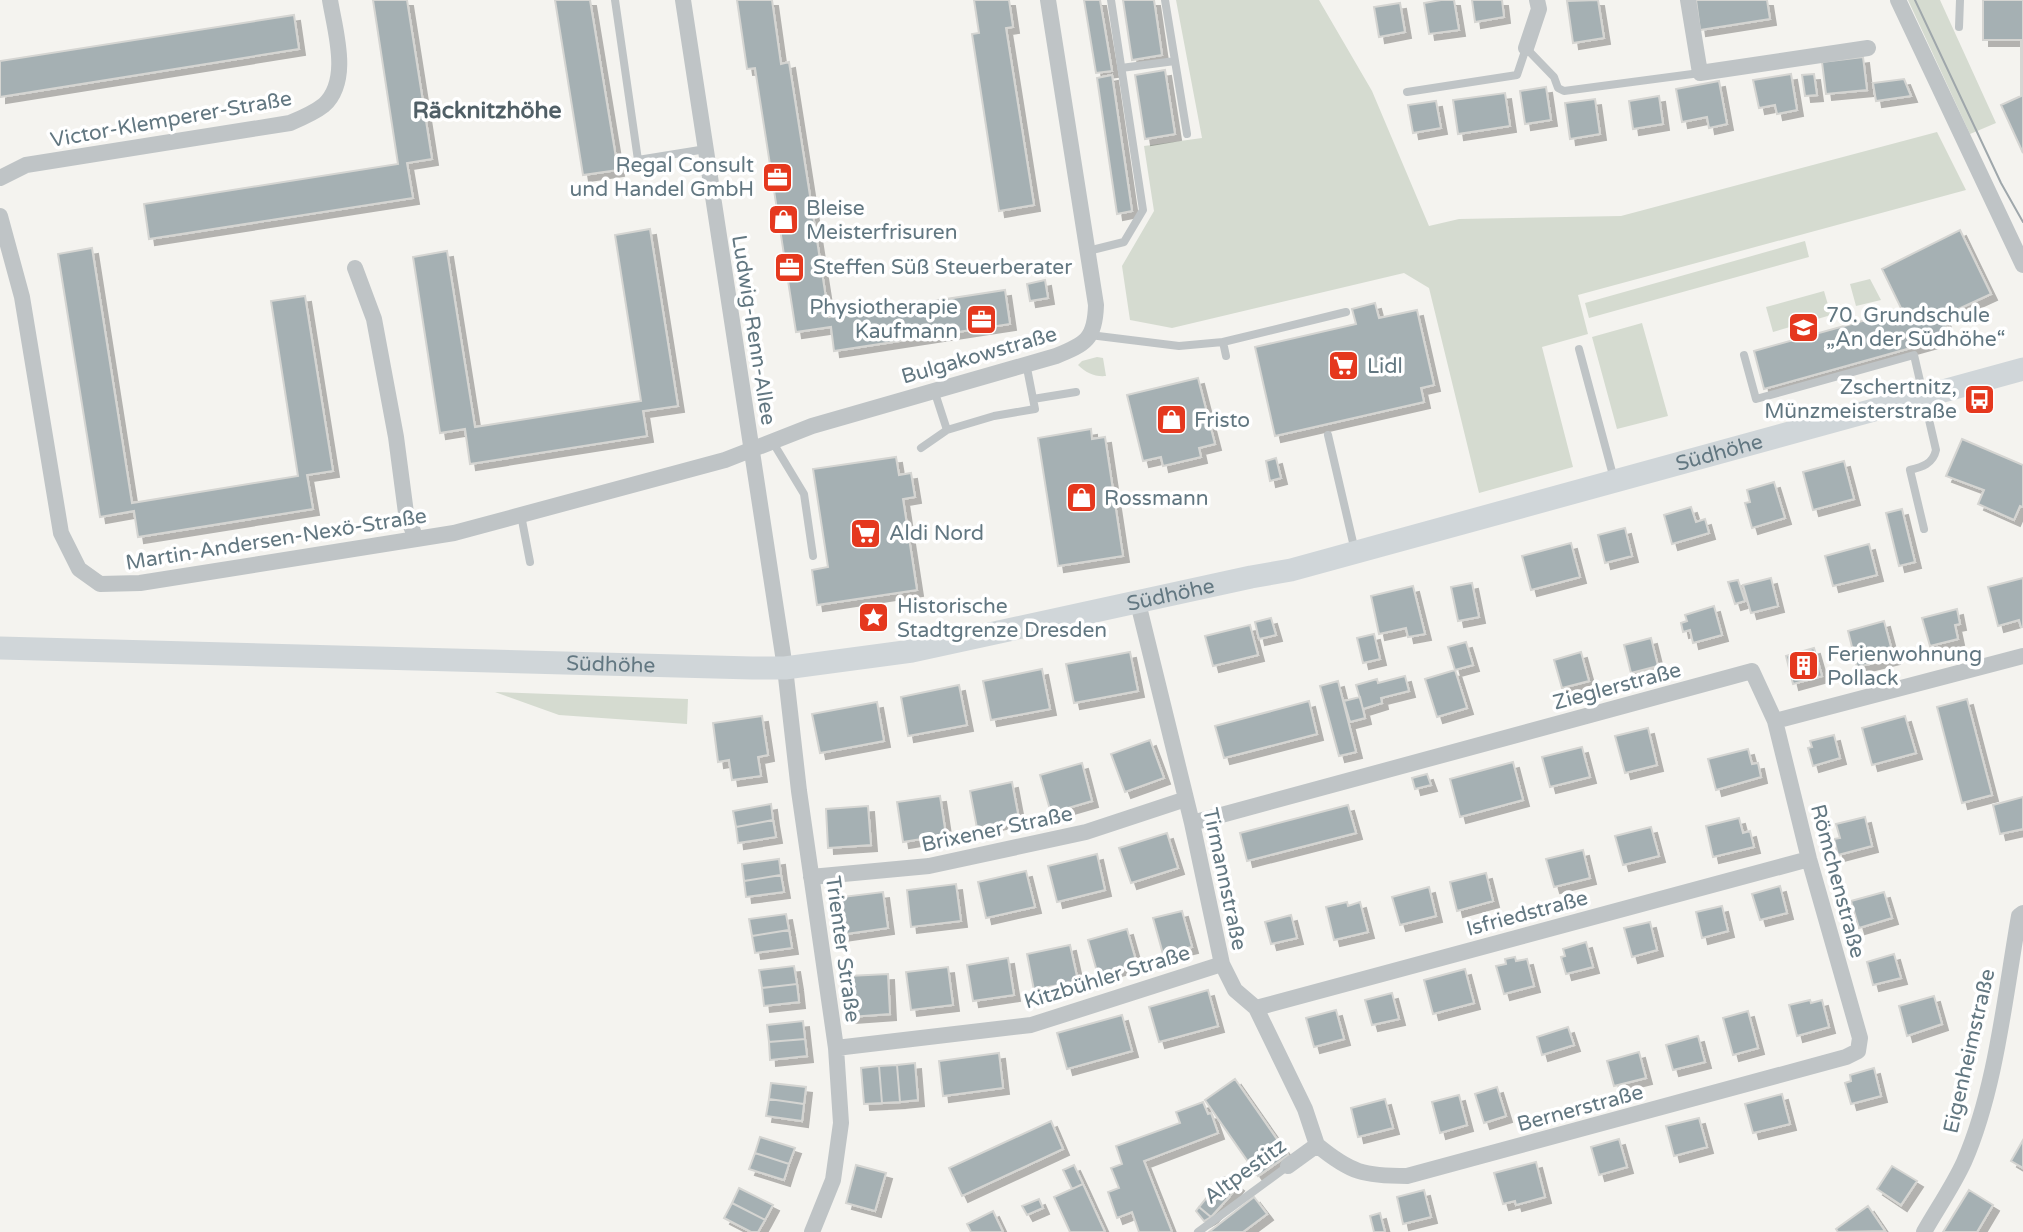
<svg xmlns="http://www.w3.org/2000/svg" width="2023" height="1232" font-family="'Varela Round',sans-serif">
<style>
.green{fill:#d5dbd0}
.building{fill:#a5b0b3;stroke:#d5d5d2;stroke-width:2;filter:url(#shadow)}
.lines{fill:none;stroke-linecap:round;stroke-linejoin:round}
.lane{stroke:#bfc4c6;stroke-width:8}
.street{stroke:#bfc4c6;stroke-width:16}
.secondary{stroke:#d0d6d9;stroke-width:23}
.tram{stroke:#9fa7ab;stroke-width:2}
.labels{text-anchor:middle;stroke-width:7;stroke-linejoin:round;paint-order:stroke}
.street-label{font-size:21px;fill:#627781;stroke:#fff}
.poi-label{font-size:21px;fill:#627781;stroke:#fff;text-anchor:start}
.neighbourhood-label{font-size:23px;font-weight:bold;fill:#505f66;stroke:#fff}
</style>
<defs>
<filter id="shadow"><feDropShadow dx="6" dy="6" stdDeviation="0" flood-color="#0004"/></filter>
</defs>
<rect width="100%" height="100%" fill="#f4f3ef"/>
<path class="green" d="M1176,0H1319L1372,91L1429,226L1459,219L1621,216L1937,132L1966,190L1578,295L1588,334L1542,347L1573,467L1479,493L1429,288L1404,273L1172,328L1130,320L1122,266L1154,211L1144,146L1202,138Z
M1908,0H1940L1996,123L1970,134Z
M1805,241L1809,257L1589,318L1585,303Z
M1870,279L1881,300L1856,306L1850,284Z
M1824,291L1831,315L1773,332L1766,307Z
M1642,323L1668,416L1617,429L1592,337Z
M1097,357L1103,358L1106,376C1095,377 1086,373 1078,365L1082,361Z
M495,692L688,699L687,724L559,715Z"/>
<path class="building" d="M373,0H407L432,159L407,163L413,198L149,239L144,204L398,164Z
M555,0H590L618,170L583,175Z
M737,0H772L781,64L789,62L829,317L1005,290L1010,324L834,351L831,327L796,332L755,68L747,69Z
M974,0H1009L1013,27L1006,28L1034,205L999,211L972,34L979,33Z
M1084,0H1100L1112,71L1096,73Z
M1123,0H1154L1162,55L1132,60Z
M1441,0H1454L1459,30L1429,34L1424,3Z
M1472,0H1502L1504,17L1475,22Z
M1598,0L1604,38L1573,43L1567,1Z
M1696,0H1767L1770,19L1700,30Z
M1983,0H2023V153L2001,105L2021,96V40H1983Z
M1400,3L1405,32L1379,37L1374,7Z
M294,15L299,49L0,97V61Z
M1863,57L1867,90L1826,94L1822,62Z
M1165,70L1175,134L1145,139L1135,75Z
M1791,74L1797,110L1777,114L1775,105L1759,108L1753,80Z
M1814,74L1817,95L1805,96L1802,75Z
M1112,75L1132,211L1117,214L1097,78Z
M1904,79L1911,96L1876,101L1873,83Z
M1719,81L1727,124L1709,128L1707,117L1682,122L1676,89Z
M1546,87L1551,120L1525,124L1520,91Z
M1505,93L1510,126L1458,134L1453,100Z
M1659,96L1663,124L1633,129L1629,101Z
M1595,99L1600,134L1570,139L1565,103Z
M1436,101L1441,128L1413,133L1408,105Z
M650,229L678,406L643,411L647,436L470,464L465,429L440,433L413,257L447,251L475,427L641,401L615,235Z
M1960,230L1991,294L1943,316L1950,337L1764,389L1754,351L1902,310L1882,269Z
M92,248L132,503L298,476L271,301L305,296L333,471L307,475L313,509L138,537L134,511L100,517L58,254Z
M1045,280L1048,298L1030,301L1027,284Z
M1375,303L1379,318L1417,310L1434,385L1421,388L1424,402L1275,436L1255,347L1356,324L1352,309Z
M1198,378L1215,444L1199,448L1201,457L1163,466L1161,457L1143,461L1127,395Z
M1091,429L1092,439L1105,437L1123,556L1058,566L1038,438Z
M1962,439L2023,465V507L2020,506L2014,520L1978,504L1984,490L1946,476Z
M896,457L899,475L911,473L915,497L903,499L917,590L817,605L812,570L828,567L813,469Z
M1276,458L1281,478L1270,481L1266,461Z
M1844,461L1854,499L1813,510L1803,472Z
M1774,482L1785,518L1752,528L1745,503L1750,502L1747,490Z
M1691,507L1696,522L1705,519L1709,533L1672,544L1664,515Z
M1902,509L1915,562L1899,566L1886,513Z
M1625,528L1632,556L1605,563L1598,535Z
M1571,543L1580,577L1531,590L1522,556Z
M1869,544L1877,575L1833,586L1825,556Z
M1771,578L1778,606L1751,613L1743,585Z
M2023,578V627H2021L2019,620L1998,626L1988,587Z
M1738,580L1745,601L1735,604L1728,582Z
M1472,583L1479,617L1458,621L1451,587Z
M1413,586L1425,634L1408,637L1406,628L1379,634L1371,596Z
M1714,606L1722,635L1693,643L1690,630L1683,632L1681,623L1687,621L1685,615Z
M1957,609L1960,624L1955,625L1958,639L1930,646L1922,618Z
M1271,618L1276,635L1259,639L1255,622Z
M1884,621L1894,658L1857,667L1848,631Z
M1250,625L1258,655L1213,666L1205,636Z
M1374,634L1380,659L1363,663L1357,638Z
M1651,638L1658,666L1631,673L1624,645Z
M1466,642L1473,665L1455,670L1448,647Z
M1814,648L1822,676L1793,684L1786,656Z
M1130,652L1138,691L1074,703L1066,664Z
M1581,652L1589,681L1562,688L1554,660Z
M1042,669L1050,709L991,720L983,681Z
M1455,670L1467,708L1437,717L1425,679Z
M1405,676L1409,691L1381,698L1382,703L1363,709L1356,685L1377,679L1378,683Z
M1338,681L1356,752L1339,756L1320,686Z
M959,685L967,725L908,736L901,697Z
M1360,697L1365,718L1350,722L1344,701Z
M1967,699L1992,795L1962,803L1937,707Z
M1309,701L1317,734L1224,758L1215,726Z
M877,702L884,741L820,753L812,714Z
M762,716L768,755L758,757L761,776L732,780L729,760L718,762L713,723Z
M1905,716L1916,753L1872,765L1862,728Z
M1648,728L1657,765L1625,773L1615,736Z
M1834,735L1840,758L1813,766L1808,748L1812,747L1810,741Z
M1150,740L1164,778L1125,792L1111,754Z
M1582,747L1590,777L1550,787L1542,757Z
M1748,749L1752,764L1758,763L1761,777L1716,790L1708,759Z
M1513,762L1523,800L1460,817L1450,779Z
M1082,763L1092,801L1051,813L1040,775Z
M1427,774L1431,785L1415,789L1412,778Z
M1012,782L1019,819L977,828L970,791Z
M940,796L946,835L903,842L897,802Z
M2023,797V829L2000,834L1993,805Z
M771,804L773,820L736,827L733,811Z
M1348,805L1356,833L1247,861L1240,833Z
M868,806L871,845L828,848L826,809Z
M1865,817L1872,846L1838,855L1834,839L1840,838L1836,824Z
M1739,818L1743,833L1750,831L1754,847L1713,857L1706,826Z
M773,820L776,837L738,843L736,827Z
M1651,827L1659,856L1623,865L1615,836Z
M1167,833L1178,868L1131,883L1119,848Z
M1583,850L1590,878L1554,887L1546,859Z
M1097,854L1105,890L1057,902L1048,866Z
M779,859L781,875L744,881L742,864Z
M1026,871L1035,907L986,918L978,882Z
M1486,873L1493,901L1457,911L1450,882Z
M781,875L784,892L746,897L744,881Z
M956,884L961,921L911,927L907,890Z
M1780,886L1787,913L1760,920L1752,894Z
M1429,887L1436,916L1400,925L1392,897Z
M883,892L888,928L839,935L834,898Z
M1884,892L1892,918L1859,928L1851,901Z
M1347,902L1348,906L1360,902L1368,932L1334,940L1326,907Z
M1722,906L1728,931L1702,938L1696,912Z
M1182,911L1192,947L1163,954L1153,918Z
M786,914L789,930L752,936L749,919Z
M1291,915L1297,938L1271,944L1265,922Z
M1650,922L1657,950L1632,957L1624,928Z
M1127,929L1137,964L1098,975L1088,940Z
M789,930L792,948L755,953L752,936Z
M1586,942L1593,967L1566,974L1561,957L1565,956L1563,949Z
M1070,945L1078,981L1034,990L1027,954Z
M1894,954L1901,978L1873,985L1867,962Z
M1515,957L1516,961L1527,959L1534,986L1504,994L1496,966L1506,964L1505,959Z
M1008,958L1014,995L973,1001L967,965Z
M794,966L797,984L762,988L759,970Z
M948,967L953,1005L911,1010L906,972Z
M1465,969L1474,1003L1433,1014L1424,980Z
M888,974L890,1014L850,1017L848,976Z
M797,984L799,1002L764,1006L762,988Z
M1208,990L1218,1026L1159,1042L1149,1007Z
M1392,993L1399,1019L1372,1025L1365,1000Z
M1934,996L1942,1024L1907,1036L1899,1006Z
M1810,1000L1811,1003L1822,1000L1829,1027L1797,1036L1789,1005Z
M1336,1010L1344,1039L1314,1047L1306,1018Z
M1748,1011L1758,1048L1733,1055L1723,1018Z
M1122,1015L1132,1051L1067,1069L1057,1033Z
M803,1021L805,1039L769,1042L767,1025Z
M1568,1027L1574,1045L1542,1055L1537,1037Z
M1698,1036L1705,1062L1673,1070L1666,1045Z
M805,1039L807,1056L770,1060L769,1042Z
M1639,1052L1646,1078L1614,1086L1607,1061Z
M999,1053L1003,1088L943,1096L939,1061Z
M915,1063L918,1100L900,1102L897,1065Z
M897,1065L900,1102L882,1103L879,1066Z
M879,1066L882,1103L864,1104L861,1068Z
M1874,1068L1881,1096L1851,1104L1845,1083L1851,1081L1850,1075Z
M1235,1079L1288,1155L1258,1176L1205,1100Z
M771,1083L806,1087L804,1104L769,1099Z
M1497,1087L1506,1116L1484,1123L1475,1094Z
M1782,1094L1790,1124L1753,1133L1745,1104Z
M1459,1095L1467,1125L1440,1133L1432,1102Z
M769,1099L804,1104L802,1121L766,1116Z
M1385,1099L1393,1128L1358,1137L1351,1108Z
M1203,1102L1208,1114L1211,1113L1218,1133L1144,1161L1172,1232H1139L1132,1212L1117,1218L1108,1192L1119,1188L1111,1168L1122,1164L1116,1146L1180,1123L1176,1112Z
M1699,1118L1707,1147L1674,1156L1666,1126Z
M1051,1121L1063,1149L962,1196L949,1168Z
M760,1137L795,1148L789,1164L755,1153Z
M1619,1139L1627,1167L1599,1175L1591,1147Z
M2023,1140V1168L2011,1161Z
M755,1153L789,1164L784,1180L749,1169Z
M1536,1162L1545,1197L1516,1205L1515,1201L1503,1204L1494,1173Z
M856,1165L886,1173L875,1211L846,1203Z
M1074,1165L1083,1184L1072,1189L1063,1170Z
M1892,1166L1917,1181L1901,1205L1877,1189Z
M1223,1177H1227L1238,1185L1229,1197L1216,1186Z
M1083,1184L1105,1232H1070L1054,1197Z
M1216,1186L1229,1197L1211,1217L1199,1207Z
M739,1188L773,1205L765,1220L732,1203Z
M1424,1190L1431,1217L1403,1224L1397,1197Z
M1969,1190L1993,1205L1977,1232H1943Z
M1254,1197L1267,1214L1243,1232H1209Z
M1039,1199L1043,1208L1027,1215L1022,1206Z
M732,1203L765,1220L758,1232H751L724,1218Z
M1868,1206L1885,1231L1838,1232L1836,1229Z
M1199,1207L1211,1217L1204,1221L1196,1211Z
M993,1211L1003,1232H971L967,1224Z
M1380,1213L1385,1232H1374L1370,1216Z"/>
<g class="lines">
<path class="lane" d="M615,0L638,160L706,149
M1165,0L1187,134
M1959,27L1960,0
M1121,68L1175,61
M1407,92L1517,75L1526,48L1554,77L1558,88L1564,91L1700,73
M1088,251L1124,242L1143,210L1111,0
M1090,335L1179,346L1223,342L1226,356
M1223,342L1346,312
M1579,349L1614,479
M1744,355L1756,399L1914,355L1936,450C1933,464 1922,467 1910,470L1924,529
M934,390L947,430
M1033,399L1076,392
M1328,435L1355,551
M772,441L804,494L813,556
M921,448L947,430L994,416L1035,409L1026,363
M521,515L530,562
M1198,1232L1288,1166"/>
<path class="street" d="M683,0L785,668L799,791L836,1048L841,1123L833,1180L812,1232
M1688,0L1700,73L1868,48
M1898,0L2023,265
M1526,48L1539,9L1537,0
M0,178L26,165L290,123C302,118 314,113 324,105C351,80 335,31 330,0
M0,216L22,297L61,533L79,569L100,584L140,583L454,533L725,460L812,426L1056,356C1086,344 1095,339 1096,305L1048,0
M355,268L374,319L396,437L406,513L416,539
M1138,603L1192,823L1222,964L1235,990L1256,1008L1305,1109L1317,1145
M1775,721L2023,656
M1192,823L1752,671L1775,721L1809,859L1860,1038L1858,1051L1846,1057L1407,1176C1364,1176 1351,1173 1317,1145
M811,877L929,866L1086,832L1186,799
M1256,1008L1809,859
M836,1048L1031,1025L1222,964
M1288,1166L1317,1145
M1924,1232C1937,1209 1953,1186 1964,1162C1996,1089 2005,995 2019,916L2023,913"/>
<path class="secondary" id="s1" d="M0,648L752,668H785L912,651L1251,577L1291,570L2023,369"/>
<path class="tram" d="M1915,0L2001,183L2023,222"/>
</g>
<defs>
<symbol id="office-square" viewBox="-11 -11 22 22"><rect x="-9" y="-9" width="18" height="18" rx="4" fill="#e5381e" stroke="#fff"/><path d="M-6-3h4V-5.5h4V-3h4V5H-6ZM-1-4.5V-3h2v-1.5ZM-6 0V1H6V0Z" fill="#fff"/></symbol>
<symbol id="shop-square" viewBox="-11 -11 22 22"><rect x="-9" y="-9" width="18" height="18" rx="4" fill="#e5381e" stroke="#fff"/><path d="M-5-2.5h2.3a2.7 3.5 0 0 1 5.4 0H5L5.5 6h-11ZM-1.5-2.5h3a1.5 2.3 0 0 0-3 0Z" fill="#fff"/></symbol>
<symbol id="school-square" viewBox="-11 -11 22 22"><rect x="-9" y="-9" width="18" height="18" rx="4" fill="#e5381e" stroke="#fff"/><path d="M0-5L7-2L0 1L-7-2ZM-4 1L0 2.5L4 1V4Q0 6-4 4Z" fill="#fff"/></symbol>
<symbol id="supermarket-square" viewBox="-11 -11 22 22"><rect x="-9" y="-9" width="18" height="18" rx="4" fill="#e5381e" stroke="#fff"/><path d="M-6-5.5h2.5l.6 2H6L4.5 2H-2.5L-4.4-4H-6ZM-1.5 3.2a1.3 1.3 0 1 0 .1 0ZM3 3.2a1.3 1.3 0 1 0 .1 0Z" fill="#fff"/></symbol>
<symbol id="bus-square" viewBox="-11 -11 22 22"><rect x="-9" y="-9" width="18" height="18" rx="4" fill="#e5381e" stroke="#fff"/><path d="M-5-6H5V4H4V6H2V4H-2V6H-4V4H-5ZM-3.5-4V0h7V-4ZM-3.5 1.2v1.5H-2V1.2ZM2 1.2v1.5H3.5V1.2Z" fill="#fff"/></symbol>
<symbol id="sight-square" viewBox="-11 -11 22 22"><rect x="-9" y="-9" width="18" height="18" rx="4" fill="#e5381e" stroke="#fff"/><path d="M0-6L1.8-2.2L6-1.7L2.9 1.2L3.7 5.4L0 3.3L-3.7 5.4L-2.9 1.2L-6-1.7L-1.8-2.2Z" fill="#fff"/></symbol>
<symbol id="building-square" viewBox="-11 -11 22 22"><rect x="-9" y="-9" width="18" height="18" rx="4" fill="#e5381e" stroke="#fff"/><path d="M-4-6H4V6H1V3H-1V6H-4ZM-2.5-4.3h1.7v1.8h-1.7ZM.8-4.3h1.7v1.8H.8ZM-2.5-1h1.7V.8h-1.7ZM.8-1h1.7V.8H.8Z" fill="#fff"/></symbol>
</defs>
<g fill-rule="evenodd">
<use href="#office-square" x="760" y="160" width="35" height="35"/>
<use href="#shop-square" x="766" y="202" width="35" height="35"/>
<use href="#office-square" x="772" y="250" width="35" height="35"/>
<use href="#office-square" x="964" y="302" width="35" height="35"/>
<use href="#school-square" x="1786" y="310" width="35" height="35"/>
<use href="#supermarket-square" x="1326" y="348" width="35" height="35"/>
<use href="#bus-square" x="1962" y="382" width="35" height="35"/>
<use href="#shop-square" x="1154" y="402" width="35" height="35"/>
<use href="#shop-square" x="1064" y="480" width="35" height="35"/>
<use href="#supermarket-square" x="848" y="516" width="35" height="35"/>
<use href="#sight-square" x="856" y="600" width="35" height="35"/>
<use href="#building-square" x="1786" y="648" width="35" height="35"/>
</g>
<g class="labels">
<g class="street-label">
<text transform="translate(171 119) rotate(-10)" y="7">Victor-Klemperer-Straße</text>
<text transform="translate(754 330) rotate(81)" y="7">Ludwig-Renn-Allee</text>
<text transform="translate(979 355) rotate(-16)" y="7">Bulgakowstraße</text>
<text dy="7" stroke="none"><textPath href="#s1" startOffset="1745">Südhöhe</textPath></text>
<text transform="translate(276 539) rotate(-9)" y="7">Martin-Andersen-Nexö-Straße</text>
<text dy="7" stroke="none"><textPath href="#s1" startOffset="1178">Südhöhe</textPath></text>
<text dy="7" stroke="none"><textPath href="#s1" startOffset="611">Südhöhe</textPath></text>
<text transform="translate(1617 686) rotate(-15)" y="7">Zieglerstraße</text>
<text transform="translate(997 829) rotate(-12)" y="7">Brixener Straße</text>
<text transform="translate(1225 879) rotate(78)" y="7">Tirmannstraße</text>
<text transform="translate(1838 881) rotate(75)" y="7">Römchenstraße</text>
<text transform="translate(1527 913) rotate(-15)" y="7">Isfriedstraße</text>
<text transform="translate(843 949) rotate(82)" y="7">Trienter Straße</text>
<text transform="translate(1107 977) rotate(-17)" y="7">Kitzbühler Straße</text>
<text transform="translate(1969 1051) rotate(-77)" y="7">Eigenheimstraße</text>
<text transform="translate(1580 1108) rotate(-15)" y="7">Bernerstraße</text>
<text transform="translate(1245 1171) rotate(-36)" y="7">Altpestitz</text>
</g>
<g class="poi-label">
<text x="754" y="172" text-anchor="end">Regal Consult<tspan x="754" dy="24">und Handel GmbH</tspan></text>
<text x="806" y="215">Bleise<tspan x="806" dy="24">Meisterfrisuren</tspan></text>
<text x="813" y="274">Steffen Süß Steuerberater</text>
<text x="958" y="314" text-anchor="end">Physiotherapie<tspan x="958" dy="24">Kaufmann</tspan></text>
<text x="1826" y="322">70. Grundschule<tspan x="1826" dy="24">„An der Südhöhe“</tspan></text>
<text x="1367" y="373">Lidl</text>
<text x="1957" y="394" text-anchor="end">Zschertnitz,<tspan x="1957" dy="24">Münzmeisterstraße</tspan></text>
<text x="1194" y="427">Fristo</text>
<text x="1104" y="505">Rossmann</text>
<text x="889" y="540">Aldi Nord</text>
<text x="897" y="613">Historische<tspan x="897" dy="24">Stadtgrenze Dresden</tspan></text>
<text x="1827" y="661">Ferienwohnung<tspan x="1827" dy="24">Pollack</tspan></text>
</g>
<g class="neighbourhood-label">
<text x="487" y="118">Räcknitzhöhe</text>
</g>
</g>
</svg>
